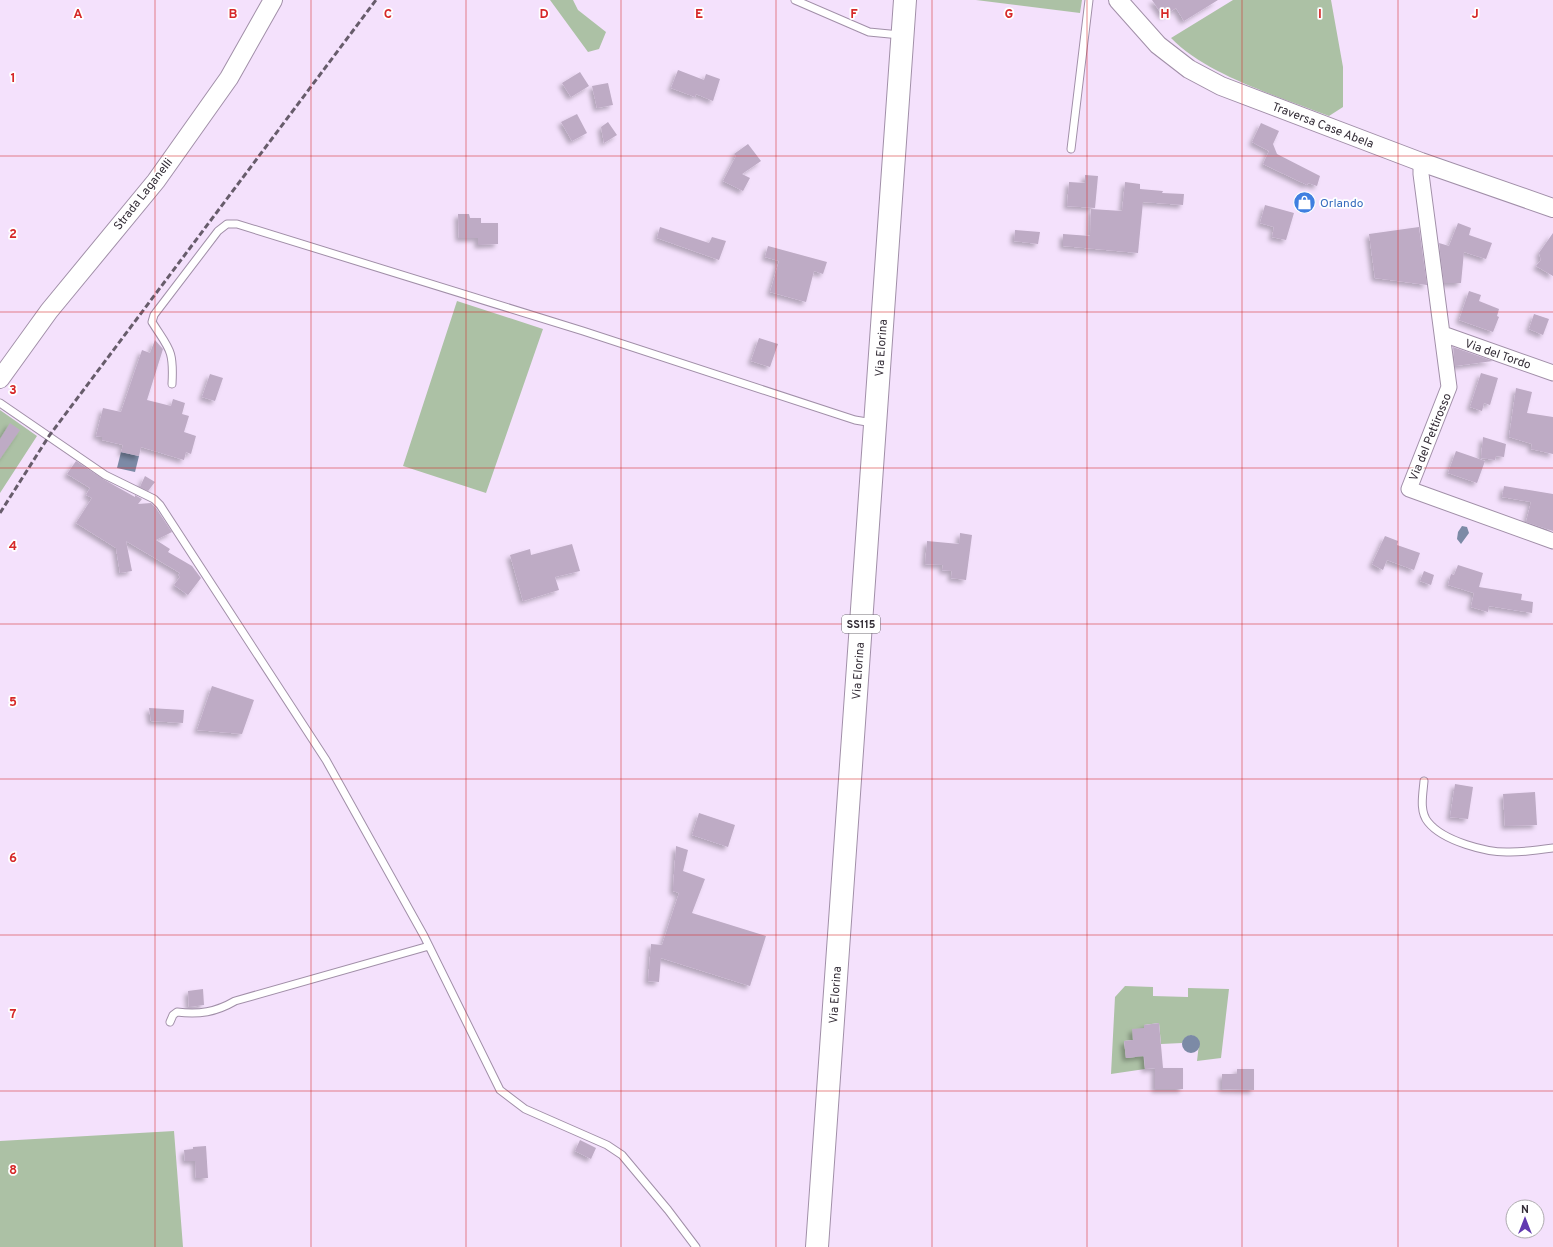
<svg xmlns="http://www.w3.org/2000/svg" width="1553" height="1247" font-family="Overpass,sans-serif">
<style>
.green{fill:#acc1a5}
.water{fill:#7c8aa6}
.building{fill:#beabc5;filter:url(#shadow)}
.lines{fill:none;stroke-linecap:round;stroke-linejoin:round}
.service-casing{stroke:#a18fa8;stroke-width:9}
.minor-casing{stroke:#a18fa8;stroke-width:17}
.tertiary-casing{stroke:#a18fa8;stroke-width:20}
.primary-casing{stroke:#a18fa8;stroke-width:24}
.service{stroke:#fff;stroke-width:7}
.minor{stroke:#fff;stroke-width:15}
.tertiary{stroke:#fff;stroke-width:18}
.primary{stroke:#fff;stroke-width:22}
.rail{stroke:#675c6b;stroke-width:3;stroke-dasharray:6 3;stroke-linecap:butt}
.grid{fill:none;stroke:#d62828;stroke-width:1;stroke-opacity:0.55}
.labels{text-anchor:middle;stroke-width:3.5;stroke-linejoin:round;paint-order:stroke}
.shield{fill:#fff;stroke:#716c73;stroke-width:1}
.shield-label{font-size:11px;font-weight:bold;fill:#342d37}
.street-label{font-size:12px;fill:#342d37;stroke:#fff}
.shop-label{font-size:12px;fill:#366cbe;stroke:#fff;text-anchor:start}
.grid-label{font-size:13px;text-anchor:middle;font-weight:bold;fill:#d62828;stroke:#fff;stroke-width:3.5;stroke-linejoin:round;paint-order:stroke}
</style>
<defs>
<filter id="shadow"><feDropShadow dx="-3.5" dy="3.5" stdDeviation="2" flood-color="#0004"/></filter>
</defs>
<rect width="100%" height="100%" fill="#f4e1fc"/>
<path class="green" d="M550,0H573L578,10L606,32L599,49L588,52Z
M976,0H1082L1080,13Z
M1233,0H1331L1343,67V107L1329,116C1281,97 1208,76 1171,38Z
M457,301L543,329L486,493L403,466Z
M0,410L37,436L0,493Z
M1125,986L1153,987V996L1188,997V988L1229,989L1221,1058L1197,1061L1199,1044L1194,1036C1187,1035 1185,1037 1182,1043L1161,1044L1159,1023L1144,1025V1028L1133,1040L1124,1041L1126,1058L1135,1057L1143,1054L1145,1069L1111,1074L1115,997Z
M174,1131L183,1247H0V1141Z"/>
<path class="water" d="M121,452L139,456L135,472L117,468Z
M1462,526L1467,527L1469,533L1461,544L1457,539L1458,532Z
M1182 1044a9 9 0 1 1 18 0a9 9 0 1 1-18 0Z"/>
<path class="building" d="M1152,0H1218L1184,21L1176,8L1163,16Z
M678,70L704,80L706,74L720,79L713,101L696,94L695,97L671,88Z
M580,72L589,86L571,97L562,83Z
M608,83L613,105L597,108L592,86Z
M577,114L587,133L572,141L561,122Z
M608,122L617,135L604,143L601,127Z
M1261,123L1279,131L1273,144L1277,154L1320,176L1317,186L1308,183L1307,185L1263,164L1269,151L1252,142Z
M748,144L761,161L742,174L750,178L743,191L723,181L736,156L734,154Z
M1085,175L1098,176L1095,208L1067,206L1069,182L1085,183Z
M1125,182L1140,184V189L1163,191L1162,193L1184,194L1183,205L1143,202L1138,253L1063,246V234L1090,236L1091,209L1122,211Z
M1265,205L1294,213L1286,240L1272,237L1274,227L1260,223Z
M458,214H469L470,218H481V223H498V244L478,245V238H459Z
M1458,223L1471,228L1469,235L1492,243L1486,259L1464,252L1461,283H1444L1439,243L1449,246Z
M660,227L709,243L712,237L726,241L719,260L657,238Z
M1419,227L1427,285L1375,278L1369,234Z
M1015,230L1040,232L1038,244L1014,241Z
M1553,233V276L1536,266L1541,260L1539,253Z
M768,246L827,262L823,274L814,271L806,302L770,292L779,261L765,257Z
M1469,291L1481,295L1479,301L1499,309L1497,316L1499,317L1493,332L1459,320Z
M1534,314L1549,319L1543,335L1529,329Z
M759,338L778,344L770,367L751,361Z
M155,340L163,349L147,400L171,406L173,399L185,403L182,414L189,416L184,432L196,436L191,454L186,452L184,460L141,447L139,456L121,452L123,445L102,440V437L96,436L103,408L121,412L142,350L150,353Z
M1453,347L1493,361L1455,366Z
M1481,373L1498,378L1490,405L1484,403L1482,411L1470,407Z
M210,374L223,378L215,401L202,397Z
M1516,388L1532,392L1527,413L1553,417V454L1531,449L1532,444L1509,437Z
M10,423L20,430L0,459V439Z
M1483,437L1506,444L1504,457L1496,456L1495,460L1481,458Z
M1456,451L1485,461L1477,483L1448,473Z
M76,461L103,479L135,497V495L142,499L138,504L151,503L156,508L172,532L156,540L170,549L168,552L192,566L201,578L188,595L174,585L180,577L178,575L180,573L126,541L132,571L120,573L116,548L76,523L92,498L86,495L90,488L67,474Z
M145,476L155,482L148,491L140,487Z
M1504,486L1553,494V531L1526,522L1531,502L1502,497Z
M960,533L972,535L966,580L951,578L952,571L942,570L943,565L925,564L927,541L959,544Z
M1385,536L1398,541L1397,545L1420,553L1414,570L1387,560L1383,570L1372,564Z
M572,544L580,571L555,577L559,590L523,601L510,555L530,549L531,555Z
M1458,565L1483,573L1479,587L1522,594L1521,600L1533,602L1532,613L1489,606L1488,612L1471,607L1474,593L1448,585L1451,574L1454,575Z
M1424,571L1434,575L1431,585L1420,581Z
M212,686L254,700L242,734L197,730Z
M149,708L184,710L183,723L151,721Z
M1455,784L1473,787L1468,819L1450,817Z
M1535,792L1537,825L1505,826L1503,794Z
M699,813L735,825L728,847L692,835Z
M676,846L688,850L683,871L705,879L692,913L766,936L750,986L661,958L659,982L648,981L651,944L662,945L679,893L673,891V888Z
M203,989L204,1005L189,1007L188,991Z
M1159,1023L1163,1068H1160H1183V1089H1155V1068L1145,1069L1144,1056L1126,1058L1124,1041L1133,1040L1132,1029L1144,1028V1025Z
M1237,1069H1254V1090L1222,1089V1074H1237Z
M580,1140L596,1148L591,1159L575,1151Z
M206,1146L208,1178H196L195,1161H185L184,1150L193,1149V1147Z"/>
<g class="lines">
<defs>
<path id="service" d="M795,0L869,32L900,35
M1071,149L1089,0
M172,384C174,349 169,349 152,322L154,315L218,231L227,224H237L583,331L855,420L873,423
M0,403L105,475L154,499L160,505L326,760L424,936L500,1090L525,1109L607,1145L622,1155L668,1210L696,1247
M1424,781C1423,794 1419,811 1428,822C1443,841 1487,853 1510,852C1524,852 1539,850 1553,848
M170,1022L173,1015L177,1012C199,1015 216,1012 235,1001L429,946"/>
<path id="minor" d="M1421,162V174L1449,387L1409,489L1553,541
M1443,334L1553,373"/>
<path id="tertiary" d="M1118,0L1158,45L1189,69L1221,86L1421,162L1553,208
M0,379L49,311L156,181L229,78L273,0"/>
<path id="primary" d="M817,1247L905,0"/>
</defs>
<use href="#service" class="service-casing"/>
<use href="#minor" class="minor-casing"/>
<use href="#tertiary" class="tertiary-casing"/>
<use href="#primary" class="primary-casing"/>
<use href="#service" class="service"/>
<use href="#minor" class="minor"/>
<use href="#tertiary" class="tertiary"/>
<use href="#primary" class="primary"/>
<path class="rail" d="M0,513L49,436L376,0"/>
</g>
<path class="grid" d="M155,0V1247M311,0V1247M466,0V1247M621,0V1247M776,0V1247M932,0V1247M1087,0V1247M1242,0V1247M1398,0V1247M0,156H1553M0,312H1553M0,468H1553M0,624H1553M0,779H1553M0,935H1553M0,1091H1553"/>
<defs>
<symbol id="shop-disc" viewBox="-11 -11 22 22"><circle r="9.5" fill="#3f7fe0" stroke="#fff"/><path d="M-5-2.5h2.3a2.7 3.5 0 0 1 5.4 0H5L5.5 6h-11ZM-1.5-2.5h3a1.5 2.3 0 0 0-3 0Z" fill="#fff"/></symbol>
</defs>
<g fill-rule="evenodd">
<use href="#shop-disc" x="1292" y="190" width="25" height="25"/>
</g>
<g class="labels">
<rect class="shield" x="842" y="615" width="38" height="18" rx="3"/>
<g class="shield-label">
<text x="861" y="628">SS115</text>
</g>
<g class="street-label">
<text transform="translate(1323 125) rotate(21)" y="4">Traversa Case Abela</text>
<text transform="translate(143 194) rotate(-52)" y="4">Strada Laganelli</text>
<text transform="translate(881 348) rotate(-86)" y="4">Via Elorina</text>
<text transform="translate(1498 354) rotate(19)" y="4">Via del Tordo</text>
<text transform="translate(1430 437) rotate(-68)" y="4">Via del Pettirosso</text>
<text transform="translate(858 671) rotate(-86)" y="4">Via Elorina</text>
<text transform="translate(835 995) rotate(-86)" y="4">Via Elorina</text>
</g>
<g class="shop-label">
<text x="1320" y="207">Orlando</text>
</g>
</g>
<g class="grid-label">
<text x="78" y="18">A</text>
<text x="233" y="18">B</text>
<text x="388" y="18">C</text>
<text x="544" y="18">D</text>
<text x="699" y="18">E</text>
<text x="854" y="18">F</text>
<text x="1009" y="18">G</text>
<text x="1165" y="18">H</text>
<text x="1320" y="18">I</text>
<text x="1475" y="18">J</text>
<text x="13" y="82">1</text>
<text x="13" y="238">2</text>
<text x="13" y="394">3</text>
<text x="13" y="550">4</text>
<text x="13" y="706">5</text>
<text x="13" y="862">6</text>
<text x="13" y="1018">7</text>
<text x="13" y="1174">8</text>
</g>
<g transform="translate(1525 1219)"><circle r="19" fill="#ffffff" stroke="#aeabaf"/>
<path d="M0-3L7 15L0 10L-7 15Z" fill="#6138b0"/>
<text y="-6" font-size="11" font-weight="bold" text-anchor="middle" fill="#342d37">N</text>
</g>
</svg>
